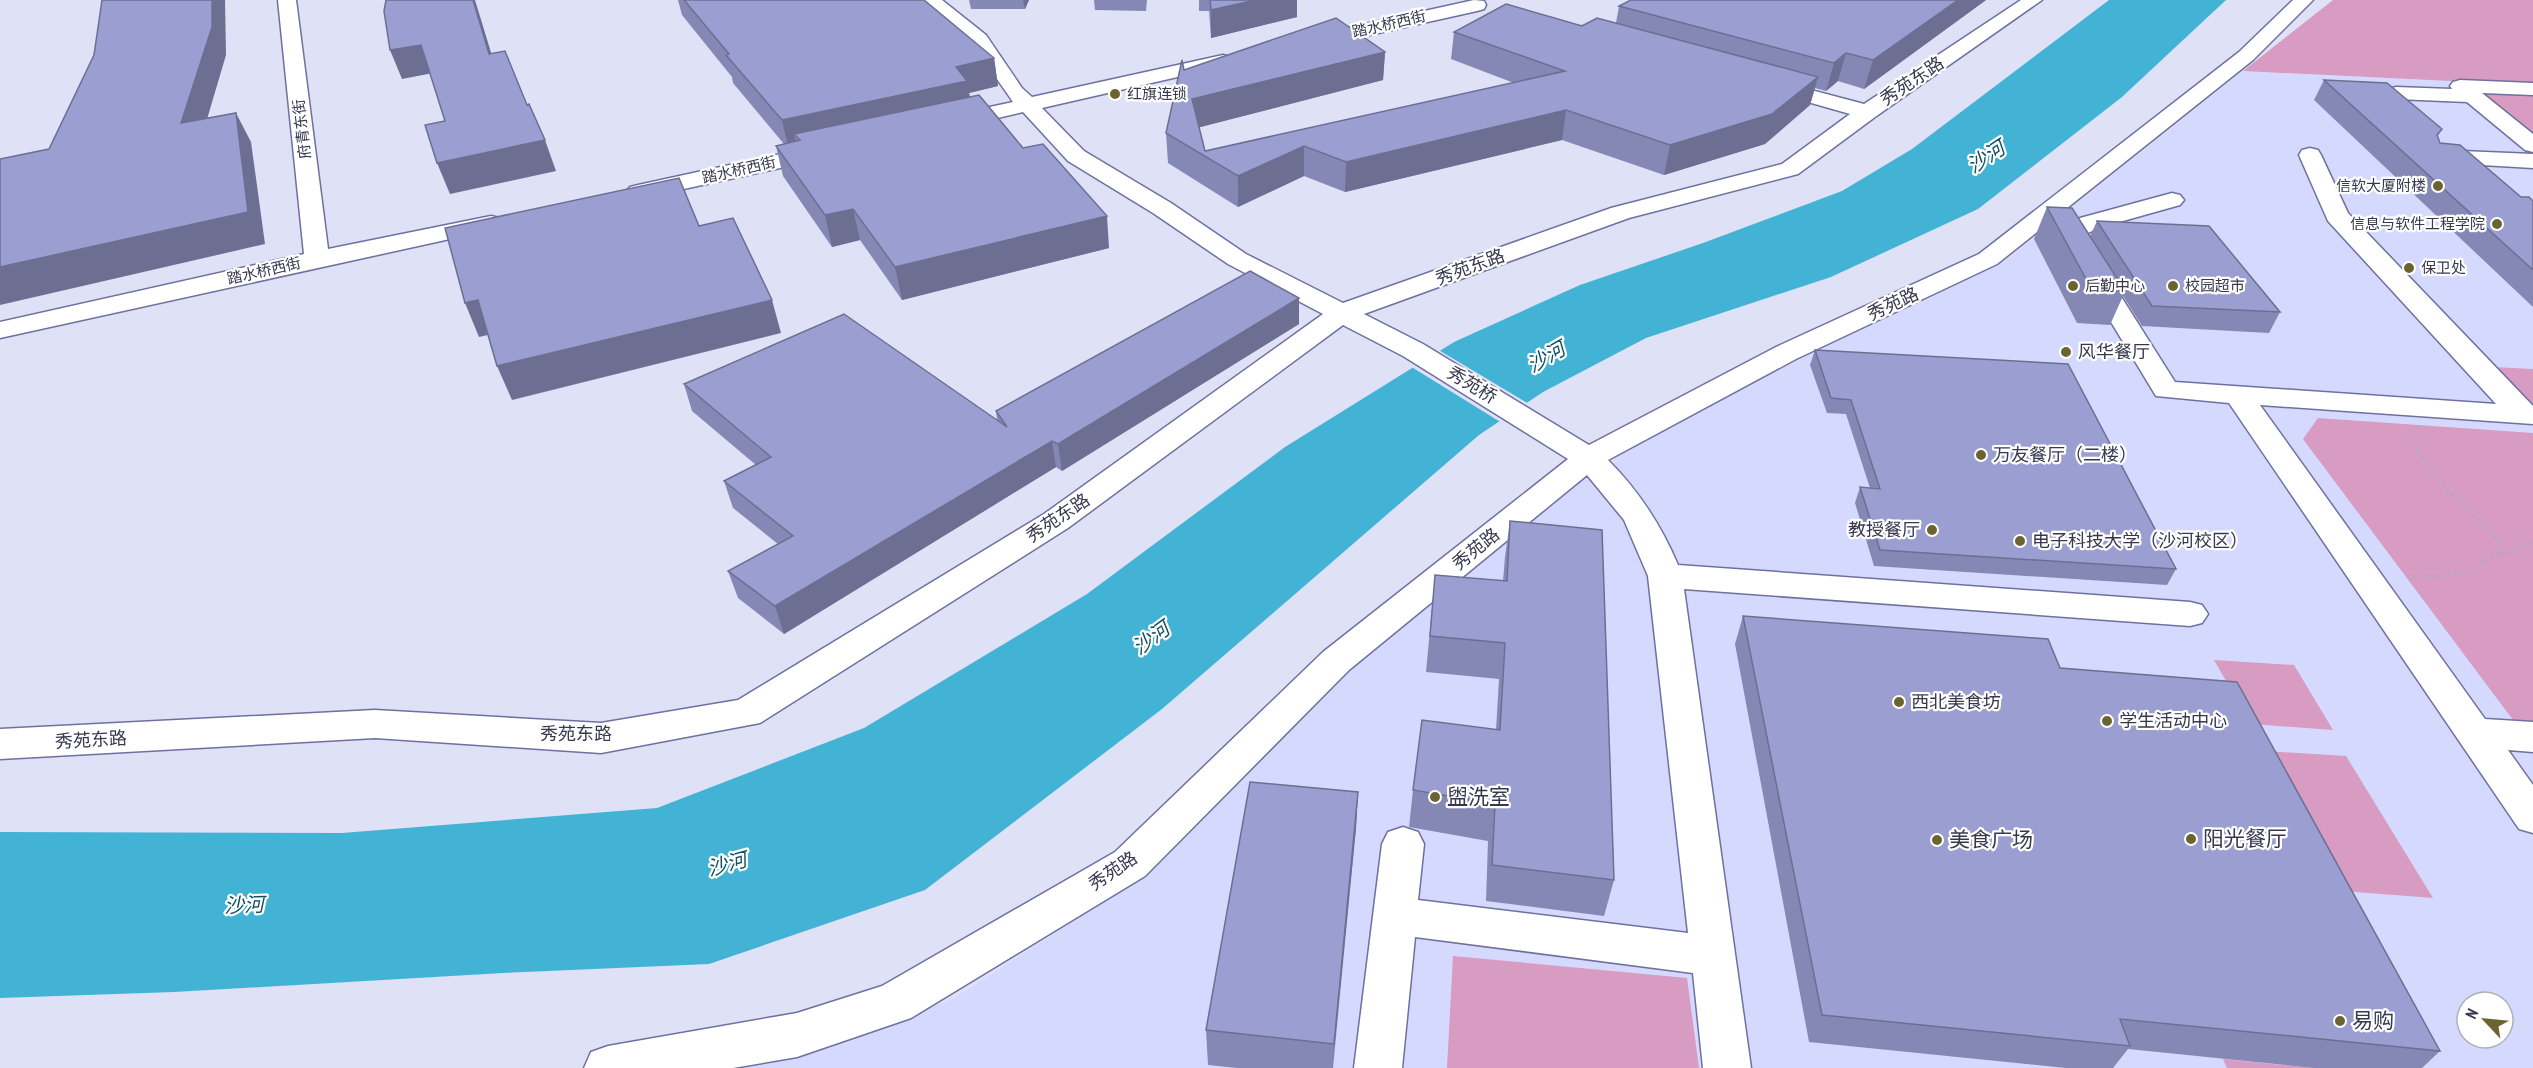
<svg xmlns="http://www.w3.org/2000/svg" width="2533" height="1068" font-family="'PT Sans Narrow','Noto Sans SC',sans-serif">
<style>
.built{fill:#d6d9fe;fill-rule:evenodd}
.green{fill:#d89bc1}
.water{fill:#43b3d5}
.pier{fill:#dfe1f7}
.lines{fill:none;stroke-linecap:round;stroke-linejoin:round}
.minor-casing{stroke:#6e70a0;stroke-width:3}
.path{stroke:#aaacc2;stroke-width:4;stroke-dasharray:1.5 4.5;stroke-linecap:butt}
.minor{fill:#fff;fill-rule:evenodd}
.wall{fill:#8588b4}
.shaded-wall{fill:#6c6f92}
.building{fill:#9b9ed1;stroke:#6c6f92;stroke-width:1.5}
.poi-dot{fill:#6b6431;stroke:#fff;stroke-width:2}
.labels{text-anchor:middle;stroke-width:4.5;stroke-linejoin:round;paint-order:stroke}
.far-street-label{font-size:15px;fill:#37384e;stroke:#fff}
.far-poi-label{font-size:15px;fill:#37384e;stroke:#fff;text-anchor:start}
.street-label{font-size:18px;fill:#37384e;stroke:#fff}
.poi-label{font-size:18px;fill:#37384e;stroke:#fff;text-anchor:start}
.water-label{font-size:20px;font-style:italic;fill:#105061;stroke:#fff}
.near-poi-label{font-size:21px;fill:#37384e;stroke:#fff;text-anchor:start}
</style>
<rect width="100%" height="100%" fill="#dfe1f7"/>
<path class="built" d="M2243,71L2533,85V1068H731L783,1058L951,1000L1096,907L1203,814L1321,693L1584,479H1609L1617,453L1826,346L2002,263ZM2467,1002H2503V1038H2467Z"/>
<path class="green" d="M2333,0H2533V85L2243,71Z
M2476,90L2533,92V135Z
M2493,367L2533,369V403L2527,402Z
M2318,418L2533,433V721L2513,720L2303,439Z
M2214,660L2294,665L2333,730L2251,724Z
M2264,751L2346,756L2433,898L2343,891Z
M1453,956L1687,978L1699,1068H1447Z
M2223,1059L2314,1068H2227Z"/>
<path class="water" d="M2109,0H2226L2122,97L1978,209L1831,277L1646,338L1543,392L1479,435L1162,709L925,890L709,964L503,973L174,992L0,998V832L342,833L657,808L864,728L1087,594L1285,447L1454,342L1580,285L1703,243L1842,191L1912,149Z"/>
<path class="pier" d="M1437,349L1529,404L1502,423L1410,366Z"/>
<g class="lines">
<defs>
<path id="minor" d="M278,0H296L328,249L491,216L500,218L503,223L500,228L0,338V322L304,254Z
M922,0H942L986,35L1022,88L1032,97L1223,55L1230,57L1233,61L1230,65L1042,108L1084,151L1171,203L1246,254L1343,303L1611,208L1782,164L1850,114L1762,89L1759,85L1762,81L1769,79L1864,104L2021,0H2042L1875,117L1798,174L1629,218L1364,314L1423,344L1589,445L1776,347L1979,254L2239,52L2293,0H2313L2253,60L1997,264L1796,359L1608,460C1639,491 1661,525 1678,565L2190,602L2202,605L2208,614L2202,623L2190,626L1684,589L1751,1068H1703L1693,973L1415,937L1402,1068H1354L1382,844L1388,832L1403,827L1418,832L1424,844L1418,900L1688,933L1648,576L1624,520L1587,475L1349,670L1145,876L911,1018L797,1057L733,1068H584L591,1052L608,1046L797,1013L882,986L1115,852L1323,652L1568,459L1403,356L1343,325L1068,528L760,723L601,753L375,738L0,759V729L375,710L601,723L738,700L1044,514L1323,314L1228,264L1153,213L1068,161L1023,112L951,129L943,127L940,122L943,117L1013,102L972,43Z
M1474,0L1484,1L1486,5L1484,9L1477,11L1311,48L1304,46L1301,42L1304,38L1311,36Z
M2460,80L2533,83V95L2482,93L2533,134V152L2525,150L2467,102L2396,99L2389,97L2385,93L2389,89L2396,87L2452,89L2450,86L2453,82Z
M822,145L830,147L833,152L830,157L638,199L630,197L626,192L630,187L638,185Z
M2310,148L2318,150L2321,155L2348,213L2533,406V424L2260,405L2485,719L2533,722V752L2508,750L2533,785V833L2519,829L2229,403L2156,396L2060,238L2067,225L2080,218L2172,193L2180,195L2184,200L2180,205L2098,228L2086,234L2084,238L2175,382L2496,404L2328,221L2299,155L2302,150Z
M2438,150L2533,154V168L2430,162L2427,157L2430,152Z"/>
</defs>
<use href="#minor" class="minor-casing"/>
<path class="path" d="M2408,437L2440,482L2499,540V555
M2407,576L2435,577L2474,571L2485,560L2533,542"/>
<use href="#minor" class="minor"/>
</g>
<path class="wall" d="M678,0H924L994,58L998,86L969,93L970,97L1023,148L1109,248L902,300L860,240L832,247L783,176L776,146L784,144L733,83L732,77L682,15Z
M969,0H1029L1025,9H971Z
M1094,0H1147L1146,11L1095,10Z
M1199,0H1297V17L1211,38L1209,11H1199Z
M1986,0L1864,89L1838,81L1826,91L1815,88L1810,105L1765,144L1664,175L1562,140L1345,192L1304,176L1238,207L1168,163L1166,133L1184,70L1385,52L1383,80L1199,127L1205,151L1514,83L1451,59L1454,32L1616,23L1619,6Z
M2324,80L2442,129L2437,137L2440,143L2521,197L2533,201V307L2314,100Z
M2047,207L2090,236L2097,221L2280,312L2269,333L2142,326L2123,296L2110,325L2077,323L2034,239Z
M1299,298V324L1062,471L1056,467L784,634L738,598L728,571L778,544L733,508L724,481L756,465L692,411L684,384L997,420L996,411Z
M1815,350L2176,569L2167,585L1874,566L1855,503L1860,487L1870,488L1846,414L1827,413L1810,365Z
M1510,521L1614,880L1604,916L1486,901L1488,841L1409,827L1413,790L1496,730L1499,679L1426,672L1435,575L1503,581L1505,557Z
M1743,616L2060,668L2440,1051L2422,1068H2314L2128,1049L2113,1068H2066L1809,1042L1735,644Z
M1358,792L1356,828L1333,1068H1237L1208,1065L1206,1030Z"/>
<path class="shaded-wall" d="M212,0H225L226,55L197,153L181,123Z
M473,0H475L500,82L489,54Z
M1023,0H1029L1025,9Z
M1256,0H1297V17L1211,38V10Z
M1958,0H1986L1864,89L1873,60Z
M421,45L433,73L402,79L390,50Z
M1385,52L1383,80L1193,129L1192,99Z
M1846,53L1838,81L1826,91L1834,63Z
M994,58L998,86L969,93L972,110L800,140L794,134L798,148L789,150L782,120L956,67Z
M1818,77L1810,105L1765,144L1664,175L1670,145Z
M1566,110L1562,140L1345,192L1346,162Z
M236,113L251,142L265,244L0,305V267Z
M545,140L556,171L450,194L437,163Z
M1304,146V176L1238,207V176Z
M853,209L860,240L832,247L825,215Z
M1107,216L1109,248L902,300L895,267Z
M1299,298V324L1062,471L1058,444Z
M478,300L492,334L479,337L465,303Z
M772,300L781,333L512,400L497,366Z
M1052,441L1056,467L784,634L775,606Z
M1358,792L1356,828L1332,1068L1334,1044Z"/>
<path class="building" d="M102,0H212V27L181,123L236,113L248,212L0,267V159L49,149L94,55Z
M386,0H473L489,54L505,51L527,105L529,104L545,140L437,163L425,125L445,121L421,45L390,50L384,11Z
M684,0H924L994,58L956,67L967,81L782,120L726,55L729,54Z
M1210,0H1256L1211,10Z
M1631,0H1958L1873,60L1846,53L1834,63L1619,6Z
M1506,4L1582,26L1597,18L1818,77L1772,114L1670,145L1566,110L1346,162L1304,146L1238,176L1166,133L1182,60L1184,70L1336,18L1385,52L1192,99L1205,151L1565,71L1454,32Z
M2324,80L2387,83L2442,129L2437,135L2440,143L2460,145L2521,197H2529L2533,201V270Z
M979,95L1023,148L1043,144L1107,216L895,267L853,209L825,215L776,146L800,140L794,134Z
M679,178L699,226L733,218L772,300L497,366L478,300L465,303L445,228Z
M2047,207L2072,208L2125,291L2092,290Z
M2097,221L2209,226L2280,312L2152,306Z
M1250,271L1299,298L1058,444L1052,441L775,606L728,571L793,536L724,481L771,457L684,384L844,314L1007,427L996,411Z
M1815,350L2068,364L2176,569L1880,550L1860,487L1880,489L1851,400L1831,398Z
M1510,521L1602,530L1614,880L1492,865L1495,804L1413,790L1422,720L1500,730L1505,643L1430,636L1435,575L1507,581Z
M1743,616L2048,639L2060,668L2237,682L2440,1051L2120,1019L2130,1046L1822,1015Z
M1250,782L1358,792L1334,1044L1206,1030Z"/>
<g class="poi-dot">
<circle cx="1115" cy="94" r="6"/>
<circle cx="2438" cy="186" r="6"/>
<circle cx="2497" cy="224" r="6"/>
<circle cx="2409" cy="268" r="6"/>
<circle cx="2073" cy="286" r="6"/>
<circle cx="2173" cy="286" r="6"/>
<circle cx="2066" cy="352" r="6"/>
<circle cx="1981" cy="455" r="6"/>
<circle cx="1932" cy="530" r="6"/>
<circle cx="2020" cy="541" r="6"/>
<circle cx="1899" cy="702" r="6"/>
<circle cx="2107" cy="721" r="6"/>
<circle cx="1435" cy="797" r="6"/>
<circle cx="2191" cy="839" r="6"/>
<circle cx="1937" cy="840" r="6"/>
<circle cx="2340" cy="1021" r="6"/>
</g>
<g class="labels">
<g class="far-street-label">
<text transform="translate(1389 24) rotate(-13)" y="5">踏水桥西街</text>
<text transform="translate(302 129) rotate(-97)" y="5">府青东街</text>
<text transform="translate(739 170) rotate(-13)" y="5">踏水桥西街</text>
<text transform="translate(264 271) rotate(-13)" y="5">踏水桥西街</text>
</g>
<g class="far-poi-label">
<text x="1127" y="99">红旗连锁</text>
<text x="2426" y="191" text-anchor="end">信软大厦附楼</text>
<text x="2485" y="229" text-anchor="end">信息与软件工程学院</text>
<text x="2421" y="273">保卫处</text>
<text x="2085" y="291">后勤中心</text>
<text x="2185" y="291">校园超市</text>
</g>
<g class="street-label">
<text transform="translate(1912 81) rotate(-34)" y="6">秀苑东路</text>
<text transform="translate(1470 267) rotate(-20)" y="6">秀苑东路</text>
<text transform="translate(1893 304) rotate(-25)" y="6">秀苑路</text>
<text transform="translate(1472 385) rotate(31)" y="6">秀苑桥</text>
<text transform="translate(1058 518) rotate(-34)" y="6">秀苑东路</text>
<text transform="translate(1476 549) rotate(-39)" y="6">秀苑路</text>
<text x="576" y="740">秀苑东路</text>
<text transform="translate(91 740) rotate(-3)" y="6">秀苑东路</text>
<text transform="translate(1113 871) rotate(-34)" y="6">秀苑路</text>
</g>
<g class="poi-label">
<text x="2078" y="358">风华餐厅</text>
<text x="1993" y="461">万友餐厅（二楼）</text>
<text x="1920" y="536" text-anchor="end">教授餐厅</text>
<text x="2032" y="547">电子科技大学（沙河校区）</text>
<text x="1911" y="708">西北美食坊</text>
<text x="2119" y="727">学生活动中心</text>
</g>
<g class="water-label">
<text transform="translate(1986 157) rotate(-33)" y="7">沙河</text>
<text transform="translate(1546 357) rotate(-30)" y="7">沙河</text>
<text transform="translate(1151 638) rotate(-36)" y="7">沙河</text>
<text transform="translate(727 864) rotate(-15)" y="7">沙河</text>
<text transform="translate(244 905) rotate(-2)" y="7">沙河</text>
</g>
<g class="near-poi-label">
<text x="1447" y="804">盥洗室</text>
<text x="2203" y="846">阳光餐厅</text>
<text x="1949" y="847">美食广场</text>
<text x="2352" y="1028">易购</text>
</g>
</g>
<g transform="translate(2485 1020) rotate(296)"><circle r="28" fill="#ffffff" stroke="#afafb8" stroke-width="1.5"/>
<path d="M0-4.5L10 22L0 15L-10 22Z" fill="#6b6431"/>
<text y="-9" font-size="16" font-weight="bold" text-anchor="middle" fill="#37384e">N</text>
</g>
</svg>
